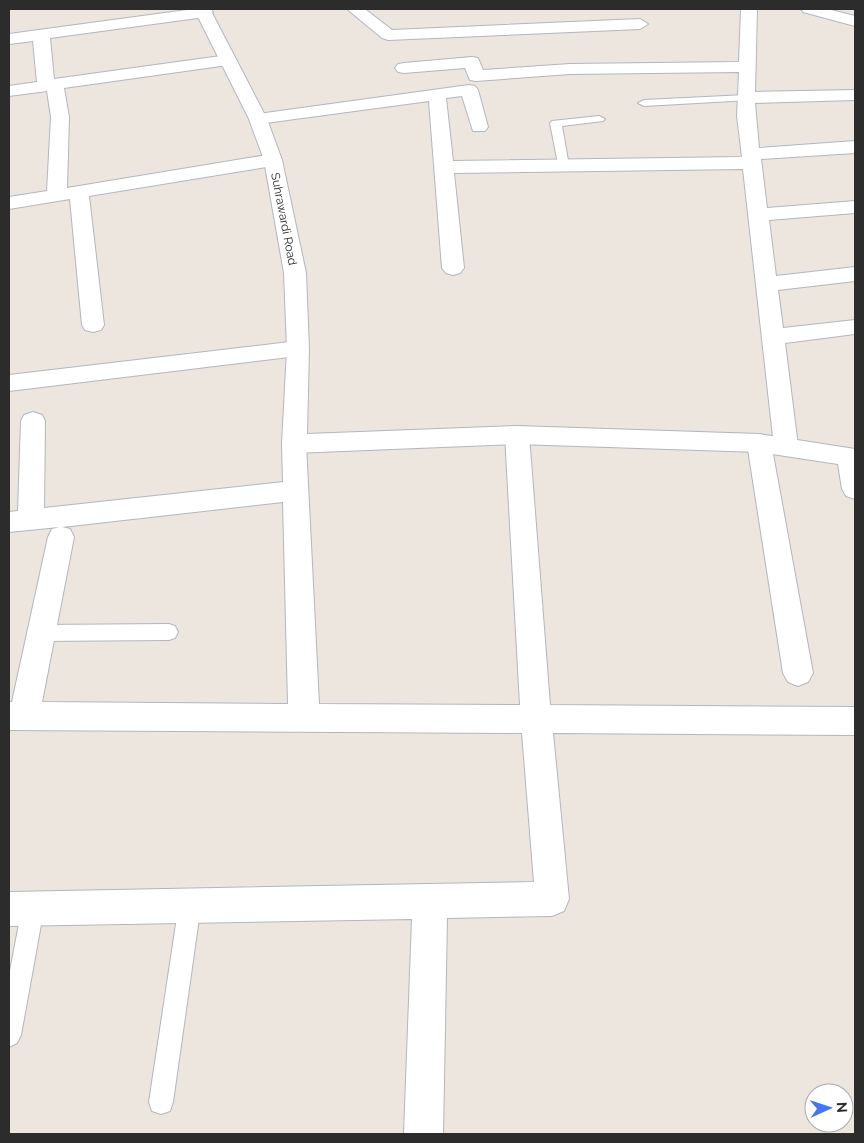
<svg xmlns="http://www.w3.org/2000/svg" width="864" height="1143" font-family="Raleway,sans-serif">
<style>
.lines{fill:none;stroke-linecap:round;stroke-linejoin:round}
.lane-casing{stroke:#b2b6bf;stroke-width:2}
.street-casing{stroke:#b2b6bf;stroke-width:2}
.secondary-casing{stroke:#b2b6bf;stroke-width:2}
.lane{fill:#fff;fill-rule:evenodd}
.street{fill:#fff;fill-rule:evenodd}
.secondary{fill:#fff;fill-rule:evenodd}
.labels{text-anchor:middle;stroke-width:4.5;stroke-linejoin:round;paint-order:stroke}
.far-street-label{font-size:12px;fill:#2c2c2c;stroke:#fff}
</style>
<rect width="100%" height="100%" fill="#ede6df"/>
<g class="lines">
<defs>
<path id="lane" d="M746,95L750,96V100L644,106L638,103L644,100Z
M599,116L605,119L603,121L562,126L569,166L563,170L559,169L550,123L552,121Z
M169,624L175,626L178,632L175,638L169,640L41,641L35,639L32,633L35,627L41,625Z
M190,893L198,896L201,904L173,1102L170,1111L161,1114L152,1111L149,1102L179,904L182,896Z
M33,897L41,900L44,908L21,1035L17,1043L9,1047V976L22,908L25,900Z"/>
<path id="street" d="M194,9H211L213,12L205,17L50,38L54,79L228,55L234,56L236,60L234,64L228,65L64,88L69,117L67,188L273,154L280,156L282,160L280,164L273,166L89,196L104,325L101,330L93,332L85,330L82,325L70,199L9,209V197L47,191L51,117L47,91L9,96V86L37,82L33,41L9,44V34Z
M347,9H365L392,30L640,19L648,24L640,29L388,40L382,38Z
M741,9H757L755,92L855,90V100L755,103L759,148L855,141V153L761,159L767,208L855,201V213L769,220L776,276L855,267V281L778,290L783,328L855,320V334L785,343L798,446L795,453L786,455L777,453L774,446L743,169L454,173L464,268L460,273L453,275L446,273L442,268L429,101L258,124L252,123L249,119L252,115L258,114L469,85L475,86L478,90L488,127L485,131H473L462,96L446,98L453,161L742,157L737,116L739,72L570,74L476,81L470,80L465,68L404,73L398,72L395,68L398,64L404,63L472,57L478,58L483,70L570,64L739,62Z
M298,341L306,343L309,349L306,355L9,391V375Z
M33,412L42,415L45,421L44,508L283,482L282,444L285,437L294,435L303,437L306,444L319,704L520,705L505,435L508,429L517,426L526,429L529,435L550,705L855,707V735L553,733L569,899L564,911L552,916L447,918L443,1134H404L412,919L9,926V892L534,882L522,733L9,730V702H12L48,537L52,529L59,527L9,532V512L18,511L21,421L24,415ZM283,502L288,704L42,702L74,537L70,529L62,527Z
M759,434L768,437L771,443L813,673L808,682L798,686L788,682L783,673L747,443L750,437Z"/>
<path id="secondary" d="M194,9H210L267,119L282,160L306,273L309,349L307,434L517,426L759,434L855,449V499L846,496L842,489L838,464L759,452L517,444L294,453L285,451L282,444L287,349L284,273L264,160L249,119Z
M801,9H827L855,16V26L803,12Z"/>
</defs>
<use href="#lane" class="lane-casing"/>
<use href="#street" class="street-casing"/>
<use href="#secondary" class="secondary-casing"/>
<use href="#lane" class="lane"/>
<use href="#street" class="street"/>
<use href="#secondary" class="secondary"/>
</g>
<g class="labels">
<g class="far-street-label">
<text transform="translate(284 219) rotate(79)" y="4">Suhrawardi Road</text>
</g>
</g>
<rect width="864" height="1143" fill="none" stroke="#2c2c2c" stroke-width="20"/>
<g transform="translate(829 1108) rotate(87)"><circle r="24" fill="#ffffff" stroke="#ababab"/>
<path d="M0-4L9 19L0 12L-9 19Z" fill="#4574f4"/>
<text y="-8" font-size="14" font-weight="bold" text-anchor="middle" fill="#2c2c2c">N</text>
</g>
</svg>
